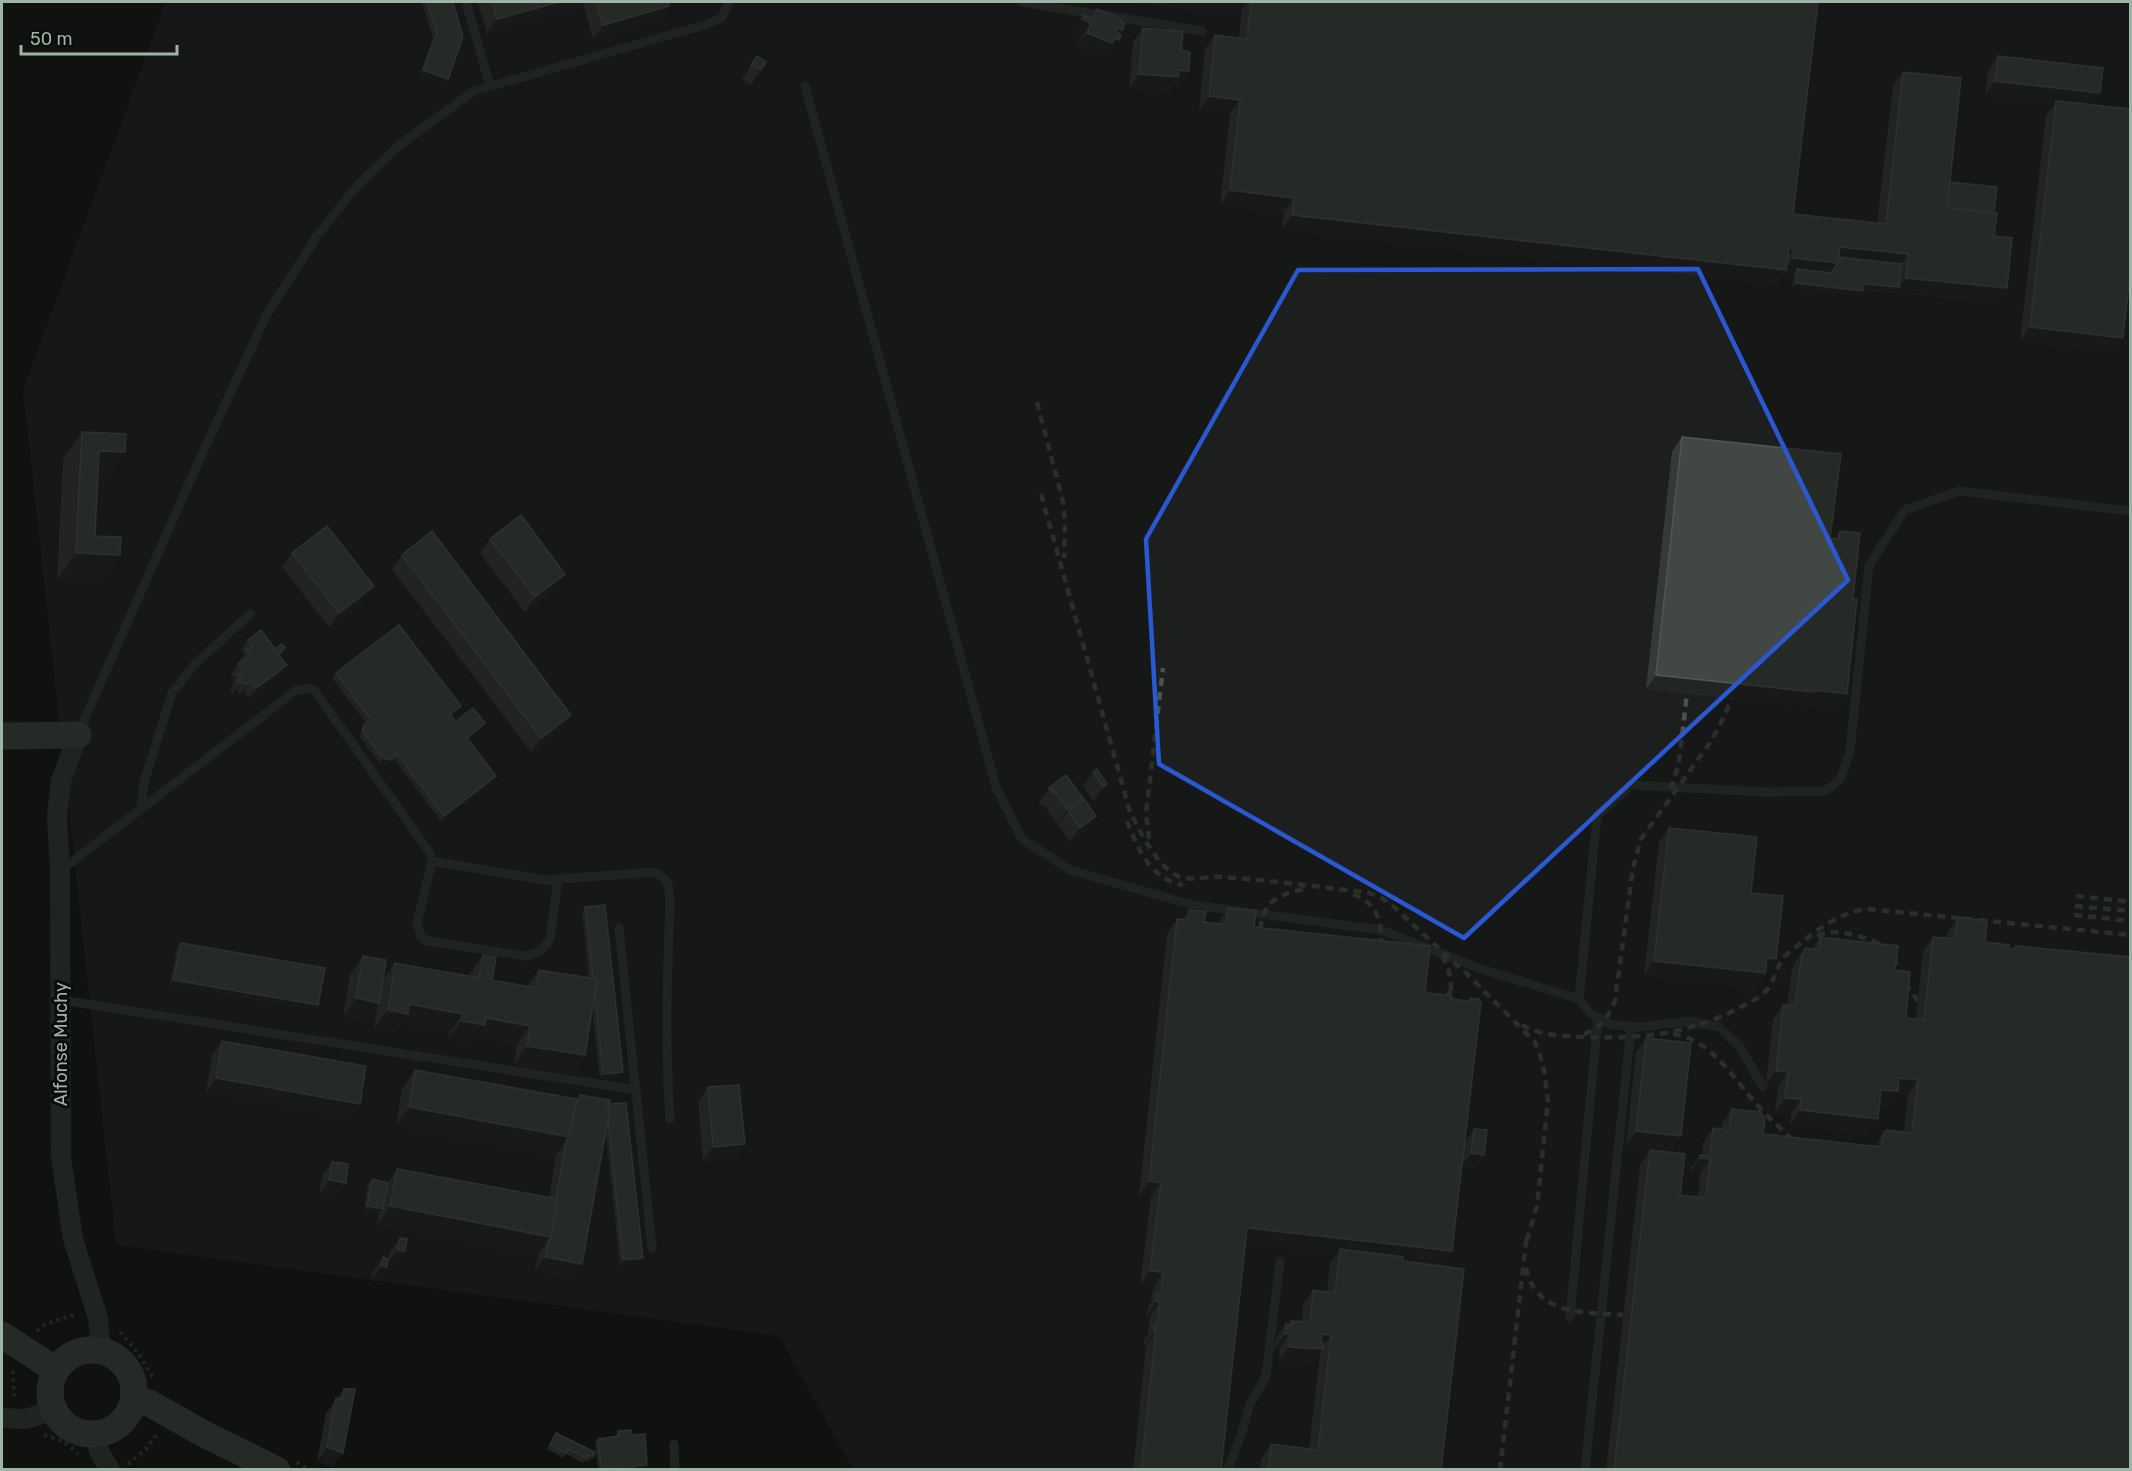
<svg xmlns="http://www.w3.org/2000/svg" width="2132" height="1471" font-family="Rubik,sans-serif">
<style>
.built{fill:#1c1f1e}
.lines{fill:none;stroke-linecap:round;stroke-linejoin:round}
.path{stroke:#373e39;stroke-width:4;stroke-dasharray:3 4.5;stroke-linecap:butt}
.lane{stroke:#333a35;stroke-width:9}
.street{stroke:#333a35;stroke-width:20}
.secondary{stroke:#3f4742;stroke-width:27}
.rail{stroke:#4a524d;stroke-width:4.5;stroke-dasharray:8 6;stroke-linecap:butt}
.wall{fill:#353a37}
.shaded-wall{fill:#212523}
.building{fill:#414743;stroke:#505852;stroke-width:1.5}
.marked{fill:none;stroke:#2a58d3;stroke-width:4.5;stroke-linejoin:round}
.labels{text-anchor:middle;stroke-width:6;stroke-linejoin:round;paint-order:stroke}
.street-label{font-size:18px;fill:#a0b4a5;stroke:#0b0d0c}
</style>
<rect width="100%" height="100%" fill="#101211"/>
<path class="built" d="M166,2H2130V1469H853L779,1336L116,1245L23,390Z"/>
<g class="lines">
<path class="path" d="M37,1331L44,1325L76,1314
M120,1332L139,1354L153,1378
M13,1371L14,1399
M44,1435C58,1438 69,1444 78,1454
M297,1462L309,1470
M128,1464L147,1448L158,1433"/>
<path class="lane" d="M466,2L490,86
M1021,2L1202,31
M805,86L996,787L1022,839L1070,870L1193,905L1381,930L1478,968L1579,999L1591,1014L1612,1025L1641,1027L1688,1021L1719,1027L1740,1047L1763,1087
M78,734L202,454L267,314L317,236L355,188L398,146L474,91L708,24L722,17L729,2
M141,809L144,782L172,693L195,664L250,614
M432,861L546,880L655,872C670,880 669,887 670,903C667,975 665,1046 670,1119
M60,871L295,691L308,688L315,691L430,853L432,861L417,923L421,937L427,941L526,956C537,953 544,950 550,939L558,880
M619,928L652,1248
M1579,999L1597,816L1631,785L1763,792L1826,791L1841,778L1850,751L1869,565L1905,510L1959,491L2130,511
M61,1000L636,1090
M1570,1317L1598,1017
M674,1444L675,1470
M1228,1470L1241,1435L1250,1404L1266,1376L1280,1262
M1585,1470L1631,1026"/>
<path class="street" d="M78,735L61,781L57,816L60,871L61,1157L73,1239L98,1318L101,1350
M2,1418L26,1419L54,1410
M94,1434L100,1453L110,1470"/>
<path class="secondary" d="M2,736L78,735
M2,1335L56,1370
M50 1392a42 42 0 1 1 84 0a42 42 0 1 1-84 0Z
M134,1398L149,1403L206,1435L277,1470"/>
<path class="rail" d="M1037,402L1063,502L1065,524L1064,558
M1041,494L1130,812C1142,834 1154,862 1176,875C1191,883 1207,875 1222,877C1270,880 1317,887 1365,892L1379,896L1394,907L1469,976L1534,1041L1539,1051L1544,1070L1548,1101L1537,1206L1526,1243
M1671,789L1679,763L1687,693
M1127,821C1138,849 1150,879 1183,885
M1149,839L1146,814L1163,668
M1353,894C1383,906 1381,928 1381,956
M2076,896L2130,902
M2075,906L2130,911
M2074,915L2130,921
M1817,936C1832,930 1843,932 1858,936C1901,947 1894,972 1918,1001
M1259,943C1261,908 1268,896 1304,889
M1442,956C1454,975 1451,993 1450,1014
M1522,1025C1542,1036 1563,1036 1585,1037C1642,1039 1690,1034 1741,1007C1748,1003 1758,999 1764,993C1776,982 1776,964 1787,954C1812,934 1836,913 1867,909L2130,935
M1584,1034C1601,1029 1608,1017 1615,1001L1633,868L1641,839L1712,740L1725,715L1731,698
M1673,1034C1713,1040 1734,1080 1759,1107C1773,1123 1789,1134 1801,1151
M1526,1268C1536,1316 1584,1312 1623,1315
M1500,1470L1527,1234"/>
</g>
<path class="wall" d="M422,2H453L448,79L444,84L420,74L433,38Z
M478,2H668L659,21L593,39L584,6L487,33Z
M1129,2H1818L1793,214L1877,223L1893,86L1903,72L1950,182L1994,213V236L2007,288L1997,303L1863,289L1860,295L1792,288L1794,274L1784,273L1776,284L1282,229L1284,212L1220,205L1230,114L1199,111L1205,49L1215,35L1239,38L1242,8L1238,14Z
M1097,9L1121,22L1122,30L1109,54L1105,53L1102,57L1077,47L1082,37L1072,33L1074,29L1084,15L1091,18Z
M1143,28L1179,85H1173L1169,91L1129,88L1133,42Z
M757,56L761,70L751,85L742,79Z
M1998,56L2100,93L2092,105L2123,338L2113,352L2020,341L2046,115L2055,104L1985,95L1988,71Z
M82,432L106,479H98L95,536L101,582L57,580L63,459Z
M1682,437L1830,538L1834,539L1840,531L1853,599L1837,708L1805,704L1804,706L1646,689L1672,451Z
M490,539L555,588L525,612L480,553Z
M292,553L364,601L329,627L282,567Z
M402,555L571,715L561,729L531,752L392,569Z
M248,640L275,649L285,648L280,656L287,665L280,675L249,698L244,691L239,694L237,691L233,694L230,690L233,686L232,684L235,679L231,674L238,664L241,662L240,660L244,654L241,650Z
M336,673L461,706L457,710L451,715L455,722L482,728L468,739L493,781L441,821L394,759L387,764L379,763L360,737L361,730L366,723L332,678Z
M1093,772L1107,784L1097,798L1093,801L1083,786Z
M1049,788L1080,802L1096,816L1086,830L1070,842L1058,825L1060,821L1057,824L1044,805L1042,806L1039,802Z
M1669,828L1751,893L1776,959L1755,987L1644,975L1659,842Z
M585,907L623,1072L619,1077L600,1079L592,1009L585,1055L572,1074L514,1065L517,1045L476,1037L472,1044L448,1039L449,1033L400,1024L394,1033L374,1029L378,1003L366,1021L343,1017L350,975L363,956L382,981L395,963L470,976V974L483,955L492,980L527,986L539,970L589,978L582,912Z
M1228,908L1254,927L1425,993L1445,995L1448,991L1450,999L1468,1001L1470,998L1465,1142L1474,1129L1484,1155L1474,1169L1462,1167L1442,1266L1402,1261L1441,1470H1260L1261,1459L1271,1444L1309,1449L1320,1353L1313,1363L1279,1361L1280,1348H1275L1276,1338L1286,1324H1289L1291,1321L1302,1322L1303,1304L1313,1290L1327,1292L1330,1263L1337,1254L1246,1243L1221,1470H1133L1146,1346H1144V1340L1148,1335L1150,1316L1146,1317L1148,1307L1151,1302L1153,1287L1140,1285L1151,1197L1139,1196L1167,934L1177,919L1183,920L1189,910L1204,922L1218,924Z
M1958,917L1985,942L2013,949L2016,946L2130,1470H1606L1640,1165L1650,1150L1680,1195L1698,1197L1700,1173L1690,1172V1169L1700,1155H1702L1703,1143L1713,1128L1721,1129L1722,1123L1732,1109L1763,1134L1875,1146L1886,1130L1904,1132L1908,1094L1897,1093L1888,1106L1879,1105L1878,1119L1868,1133L1790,1125L1791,1114L1775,1112L1778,1086L1766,1085L1773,1019L1783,1005H1787L1792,969L1794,965L1795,962L1805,948L1812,949L1820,937L1895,970L1906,1018L1916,1019L1923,951L1933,937L1947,938L1948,931Z
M181,943L318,1005L315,1010L170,985L177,947Z
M1646,1038L1671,1150L1626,1145L1636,1052Z
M222,1041L360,1104L350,1118L206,1092L212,1055Z
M415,1070L576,1099L580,1095L609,1104L639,1263L620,1265L606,1134L572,1278L535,1271L538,1256L377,1225L379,1213L364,1211L368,1184L372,1179L388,1183L397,1169L549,1197L556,1156L396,1126L402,1089Z
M708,1087L745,1144L735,1158L703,1161L698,1102Z
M332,1162L336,1197L319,1194L322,1176Z
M400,1238L405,1251L395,1265L387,1264L390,1252Z
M383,1257L387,1267L377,1281L371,1280L373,1272Z
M344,1389H355L333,1467L317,1461L326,1413Z
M618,1431L632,1435L647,1465L644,1469L598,1470L595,1443L598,1439L615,1437Z
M556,1433L595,1452L589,1461L586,1460L583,1463L566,1454L563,1458L547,1449Z"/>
<path class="shaded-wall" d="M559,2H587L584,6L487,33L497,19Z
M1129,2H1247L1238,14Z
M669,6L659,21L593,39L603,25Z
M1082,19L1091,23L1082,37L1072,33Z
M1118,28L1122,30L1116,39L1119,40L1109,54L1105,53L1102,57L1077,47L1087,33Z
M423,70L448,79L444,84L420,74Z
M1179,70L1189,71L1179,85H1173L1169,91L1129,88L1139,74Z
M1995,81L2100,93L2090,108L2056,101L2055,104L1985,95Z
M1209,96L1240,100L1230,114L1199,111Z
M1230,190L1294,198L1284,212L1220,205Z
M1292,215L1785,270L1793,258L1838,263L1828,278L1797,269L1794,274L1784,273L1776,284L1282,229Z
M1840,247L1908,254L1898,269L1832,262Z
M1789,248L1794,249L1784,263Z
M1906,278L2007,288L1997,303L1860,288L1864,284L1899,287Z
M1796,283L1863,291L1860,295L1792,288Z
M2030,327L2123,338L2113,352L2020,341Z
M99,451L125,452L106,479L80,478Z
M76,553L120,555L101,582L57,580Z
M565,574L555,588L525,612L535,597Z
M374,586L364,601L329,627L339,613Z
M287,665L280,675L249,698L256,688Z
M1656,675L1814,690L1847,694L1837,708L1805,704L1804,706L1646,689Z
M250,681L244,691L239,694L246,685Z
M243,682L237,691L233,694L240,684Z
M461,706L457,710L446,719L450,714Z
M571,715L561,729L531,752L541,738Z
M485,723L482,728L464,742L467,738Z
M397,754L394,759L387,764L379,763L383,758Z
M496,776L493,781L441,821L444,816Z
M1107,784L1097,798L1093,801L1103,787Z
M1083,798L1073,812L1068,811L1060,821L1057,824L1067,809Z
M1096,816L1086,830L1070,842L1080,828Z
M1767,958L1776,959L1755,987L1644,975L1654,961Z
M173,980L318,1005L315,1010L170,985Z
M356,998L379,1003L366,1021L343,1017Z
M409,1004L463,1014L449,1033L400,1024L394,1033L374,1029L388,1010Z
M486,1018L530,1026L517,1045L476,1037L472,1044L448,1039L461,1021Z
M527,1046L585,1055L572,1074L514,1065Z
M1776,1071L1788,1072L1778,1086L1766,1085Z
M623,1072L619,1077L600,1079L603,1074Z
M216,1078L360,1104L350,1118L206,1092Z
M1899,1078L1918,1080L1908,1094L1897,1093L1888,1106L1871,1104L1881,1090Z
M1785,1098L1801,1099L1791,1114L1775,1112Z
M409,1107L569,1137L556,1156L396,1126Z
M1800,1110L1878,1119L1868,1133L1790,1125Z
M1636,1131L1681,1136L1671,1150L1626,1145Z
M745,1144L735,1158L703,1161L713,1147Z
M1471,1153L1484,1155L1474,1169L1461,1167Z
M1700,1158L1710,1159L1700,1173L1690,1172Z
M329,1180L346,1183L336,1197L319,1194Z
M1149,1181L1161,1183L1151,1197L1139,1196Z
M367,1206L383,1209L379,1213L364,1211Z
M390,1206L551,1237L538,1256L377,1225Z
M1247,1228L1452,1251L1442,1266L1340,1254V1249L1337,1254L1237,1243Z
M397,1250L405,1251L395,1265L387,1264Z
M545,1257L582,1264L572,1278L535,1271Z
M643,1258L639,1263L620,1265L623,1260Z
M381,1266L387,1267L377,1281L371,1280Z
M1150,1271L1163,1272L1153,1287L1140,1285Z
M1156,1302H1160L1150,1316L1146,1317Z
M1156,1331L1146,1346H1144L1154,1332Z
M1285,1334H1290L1280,1348H1275Z
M1322,1334L1331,1335L1321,1349H1323L1313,1363L1279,1361L1289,1347Z
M327,1447L343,1453L333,1467L317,1461Z
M647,1465L644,1469L632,1470L634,1466Z
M622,1467L620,1470H601V1469Z"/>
<path class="building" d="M427,2H453L463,37L448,79L423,70L437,34Z
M492,2H559L497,19Z
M596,2H668L669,6L603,25Z
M1251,2H1818L1793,214L1886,224L1903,72L1961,78L1947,208L1997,213L1994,236L2012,238L2007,288L1906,278L1908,254L1840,247L1838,263L1793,258L1794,249L1789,248L1786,270L1292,215L1294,198L1230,190L1240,100L1209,96L1215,35L1247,39Z
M1097,9L1122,19L1121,22L1125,24L1122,30L1118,28L1116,32L1121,35L1119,40L1114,38L1112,43L1087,33L1091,23L1082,19L1084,15L1093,19Z
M1143,28L1183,32L1181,50L1190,52L1189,71L1179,70L1178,77L1139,74Z
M757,56L766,62L761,70L751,65Z
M1998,56L2103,68L2100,93L1995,81Z
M2056,101L2130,109V276L2123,338L2030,327Z
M1950,182L1997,187L1994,213L1947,208Z
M1838,257L1901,264L1899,287L1864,284L1863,291L1796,283L1797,269L1831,273L1838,263Z
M82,432L126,434L125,452L99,451L95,536L121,537L120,555L76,553Z
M1682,437L1841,454L1830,538L1839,539L1840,531L1860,533L1853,599H1857L1847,694L1814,690V692L1656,675Z
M521,515L565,574L535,597L490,539Z
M327,526L374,586L339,613L292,553Z
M432,531L571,715L541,738L402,555Z
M399,625L461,706L450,714L455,722L473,708L485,723L467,738L496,776L444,816L397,754L391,760L383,758L363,732L364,725L371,720L336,673Z
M261,630L275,649L282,644L285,648L278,654L287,665L256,688L250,681L246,685L243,682L240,684L237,681L241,678L238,675L243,671L238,664L250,655L246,650L252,646L248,640Z
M1097,769L1107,784L1103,787L1093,772Z
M1066,775L1083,798L1067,809L1054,791L1052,792L1049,788Z
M1084,799L1096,816L1080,828L1068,811Z
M1669,828L1757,837L1751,893L1783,896L1776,959L1767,958L1765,973L1654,961Z
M605,905L623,1072L603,1074L595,995L597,979L593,978L585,907Z
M1228,908L1256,911L1254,927L1430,946L1425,993L1448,995V991H1451L1450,999L1469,1001L1470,998L1479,999V1002H1481L1452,1251L1247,1228L1221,1470H1141L1156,1331L1154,1332V1326H1157L1160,1302H1156L1157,1293H1161L1163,1272L1150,1271L1161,1183L1149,1181L1177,919L1188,920L1189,910L1206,912L1204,922L1226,925Z
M1958,917L1987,921L1985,942L2009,945L2008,948L2015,949L2016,946L2130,957V1470H1614L1650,1150L1685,1154L1680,1195L1706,1198L1710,1159L1700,1158V1155L1710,1156L1713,1128L1729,1130L1732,1109L1761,1112L1765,1120L1763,1134L1881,1147L1882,1136L1886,1130L1912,1133L1918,1080L1899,1078L1898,1091L1881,1090L1878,1119L1800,1110L1801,1099L1785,1098L1788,1072L1776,1071L1783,1005L1795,1006L1802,954H1804L1805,948L1819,950L1820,937L1898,946L1895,970L1910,972L1906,1018L1924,1020L1933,937L1955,939Z
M181,943L325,968L318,1005L173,980Z
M483,955L496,957L492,980L536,988L539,970L597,979L585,1055L527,1046L530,1026L486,1018L485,1025L461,1021L463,1014L409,1004L408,1014L388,1010L395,963L479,978Z
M363,956L386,960L379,1003L356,998Z
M1646,1038L1691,1043L1681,1136L1636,1131Z
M222,1041L366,1066L360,1104L216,1078Z
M415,1070L577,1099L569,1137L409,1107Z
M739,1085L745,1144L713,1147L708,1087Z
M580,1095L610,1100L608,1108H610L582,1264L545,1257L548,1241L551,1237L558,1199L556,1198L566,1142L569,1137L576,1102H578Z
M626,1103L643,1258L623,1260L608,1120L610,1108H608L609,1104Z
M1474,1129L1487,1130L1484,1155L1471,1153Z
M332,1162L348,1164L346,1183L329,1180Z
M397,1169L558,1199L551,1237L390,1206Z
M372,1179L388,1183L383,1209L367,1206Z
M400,1238L407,1239L405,1251L397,1250Z
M1340,1249L1403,1257L1402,1261L1464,1269L1441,1470H1268L1271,1444L1318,1450L1331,1335L1322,1334L1321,1343H1323V1349L1289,1347L1290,1334H1285L1286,1324L1291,1325V1321L1310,1322L1313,1290L1335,1293Z
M383,1257L388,1259L387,1267L381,1266Z
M344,1389H355L343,1453L327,1447L336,1398L343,1399Z
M631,1430L632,1435L645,1434L647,1465L634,1466L635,1470H622V1467L601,1469L598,1439L619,1436L618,1431Z
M556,1433L595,1452L593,1457L588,1454L587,1458L568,1449L566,1453L550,1445Z"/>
<path d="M0 0H2132V1471H0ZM1698,269L1848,580L1464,938L1159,764L1146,539L1298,270Z" fill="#101211" fill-opacity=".55" fill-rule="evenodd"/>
<path class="marked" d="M1698,269L1848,580L1464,938L1159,764L1146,539L1298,270Z"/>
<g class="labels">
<g class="street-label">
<text transform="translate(61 1044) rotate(-90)" y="6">Alfonse Muchy</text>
</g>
</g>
<rect width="2132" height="1471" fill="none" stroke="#a0b4a5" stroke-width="6"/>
<path d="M21 45v9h156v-9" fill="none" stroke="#a0b4a5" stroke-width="3"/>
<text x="30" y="45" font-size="18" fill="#a0b4a5" stroke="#0b0d0c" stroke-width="4.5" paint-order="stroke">50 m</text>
</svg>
